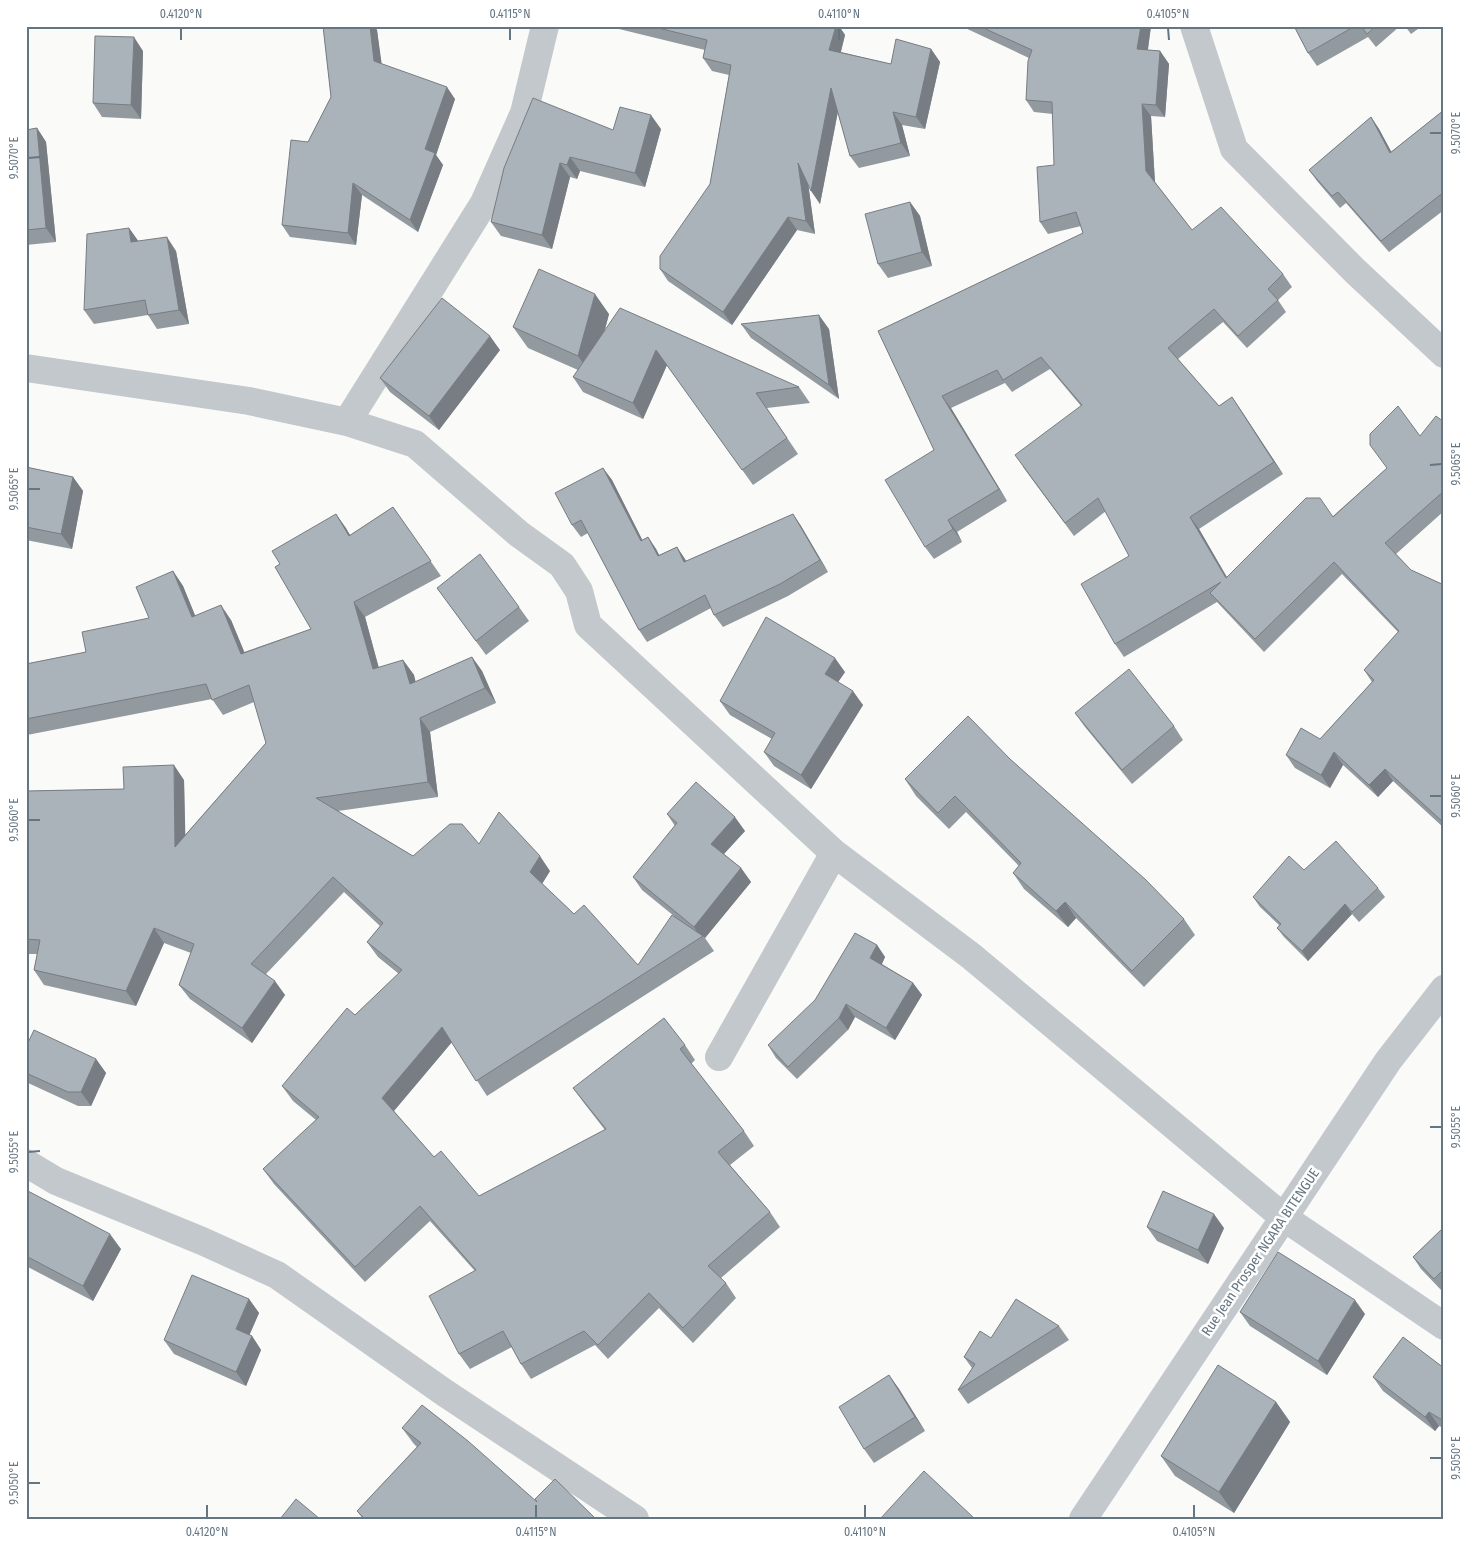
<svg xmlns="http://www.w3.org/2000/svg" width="1470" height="1545" font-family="'Fira Sans Condensed',sans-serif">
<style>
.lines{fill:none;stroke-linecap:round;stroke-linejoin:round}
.street{stroke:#c3c8cc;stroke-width:28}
.wall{fill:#929a9f}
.shaded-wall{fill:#777d82}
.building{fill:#aab3b9;stroke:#777d82}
.ticks{fill:none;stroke:#657683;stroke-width:2}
.labels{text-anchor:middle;stroke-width:5;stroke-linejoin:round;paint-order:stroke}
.street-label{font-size:14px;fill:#657683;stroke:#fff}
.neatline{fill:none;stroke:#657683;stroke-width:2}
.ticks-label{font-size:12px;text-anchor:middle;fill:#657683}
</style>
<rect width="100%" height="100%" fill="#fafaf8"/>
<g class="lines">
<path class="street" d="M1194,26L1234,149L1355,271L1444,354
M26,368L249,401L347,422L415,444L519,534L562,565L579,591L588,625L834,853L971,956L1283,1217L1444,1326
M347,422L484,203L524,113L545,26
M719,1057L834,853
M26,1163L56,1181L202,1241L277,1275L445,1393L635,1519
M1083,1519L1388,1061L1444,989"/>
</g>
<path class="wall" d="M323,26H374L377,30L381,64L455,99L436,155L443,165L418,232L362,195L356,245L290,237L282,225L308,142L331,97Z
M617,26H839L845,35L841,52L891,64L931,49L940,62L925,129L902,125L910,156L859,168L850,156L838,112L820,204L808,184L815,234L797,230L732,325L668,281L660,269L710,184L729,75L712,71L703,58L705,50L619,29Z
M961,26H1151L1148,50L1160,51L1169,64L1165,117L1151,116L1155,182L1192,230L1283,274L1292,287L1278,300L1286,312L1247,348L1223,322L1178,359L1219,406L1232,397L1283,474L1199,529L1227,577L1333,516L1387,468L1420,436L1444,422V511L1396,554L1411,570L1444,585V828L1393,781L1378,797L1343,765L1330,788L1295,768L1286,755L1320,739L1372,682L1364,670L1398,632L1342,574L1264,652L1217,602L1124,657L1115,644L1129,556L1106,511L1074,536L1023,467L1081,406L1050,369L1012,392L1005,383L951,408L1007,501L957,532L962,542L934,559L925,547L934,450L878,331L1083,233L1081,226L1048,234L1040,222L1054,165L1053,114L1034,112L1026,100L1029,58Z
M1294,26H1400L1376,47L1368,37L1317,66L1308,53Z
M1405,26H1422L1411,34Z
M143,51L141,119L102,117L93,103Z
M1444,110V210L1389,252L1346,203L1340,208L1317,181L1309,170L1371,117L1379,129L1391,152Z
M37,128L46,142L56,242L26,245V130Z
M661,129L645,187L580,171L577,179L570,177L552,249L501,236L491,222L504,168L613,130Z
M910,202L920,216L932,266L888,278L878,264Z
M129,228L138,241L176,251L189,324L157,329L148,315L94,324L84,310Z
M609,314L605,330L799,387L810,403L767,408L798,454L753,485L667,365L643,419L583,392L573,377L578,370L528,348L513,327Z
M741,324L829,329L839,399L751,338Z
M500,350L439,430L390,392L380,378Z
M26,467L73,477L83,491L72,549L26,540Z
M603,468L612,480L642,540L648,537L656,549L659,555L677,547L686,561L793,514L801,526L828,572L788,596L723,627L714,615L711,608L647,642L639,630L588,533L581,537L572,525Z
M393,507L441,576L365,617L379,668L403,660L414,675L415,682L472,657L482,671L496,703L430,732L438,797L338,811L413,856L479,844L550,871L542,884L574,914L638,965L674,916L642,890L633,877L675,826L667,814L745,831L724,854L741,868L751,882L705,938L714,951L487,1096L452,1042L394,1111L434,1157L479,1196L605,1130L584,1103L573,1088L685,1045L695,1060L691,1064L744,1131L754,1146L730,1165L770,1212L780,1227L721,1278L726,1283L736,1298L693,1343L659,1308L608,1359L595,1345L531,1379L521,1364L512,1347L470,1369L459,1354L475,1271L430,1221L365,1282L274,1184L263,1169L316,1120L293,1101L282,1086L355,1015L399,974L378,957L367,942L380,926L344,892L266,974L285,995L252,1043L190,999L179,985L191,953L164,943L136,1006L44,985L34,970L37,954H26V791L124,789L184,780L185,835L266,743L254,702L223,715L212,699L27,735L26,734V664L86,652L149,618L173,571L183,586L195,616L231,620L244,652L311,629L280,564L336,514L350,535Z
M437,588L519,607L529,621L486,655Z
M845,672L838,682L863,705L811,789L774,766L764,752L772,739L730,715L720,701Z
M1075,713L1174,726L1183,740L1132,784L1085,727Z
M1010,759L1184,919L1195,935L1144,987L1076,918L1068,927L1024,889L1013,873L1019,866L966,812L949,829L916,796L905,779Z
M1304,870L1378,888L1385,897L1359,922L1352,914L1308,961L1284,937L1277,928L1279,925L1260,907L1253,897Z
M877,945L885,957L882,964L913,983L922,995L895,1040L855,1017L848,1030L797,1079L776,1058L768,1045Z
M96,1059L106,1073L91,1106H78L26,1082V1073Z
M26,1190L121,1249L93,1301L26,1266Z
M1147,1227L1224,1228L1208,1264L1157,1241Z
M1444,1227V1289L1442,1291L1421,1269L1413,1257Z
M249,1299L259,1313L249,1335L252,1336L261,1350L246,1386L174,1354L164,1340Z
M1240,1312L1365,1314L1327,1375L1250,1326Z
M1059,1326L1069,1340L968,1404L958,1390L972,1368L964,1357Z
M1444,1368V1428L1439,1426L1435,1431L1383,1391L1373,1377Z
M889,1375L899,1389L925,1431L874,1463L864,1449Z
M1276,1402L1290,1422L1234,1513L1175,1476L1161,1456Z
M402,1428L537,1502L596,1519H363L357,1511L417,1447L414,1444Z"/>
<path class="shaded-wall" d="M370,26H374L377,30L383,73L374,61Z
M836,26H839L845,35L838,62L829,50Z
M1141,26H1151L1146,62L1137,49Z
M134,37L143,51L141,119L131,105Z
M931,49L940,62L925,129L916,117Z
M1160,51L1169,64L1165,117L1156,105Z
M447,87L455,99L436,155L443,165L418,232L410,220L425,149Z
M831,88L840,100L820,204L811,191Z
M1142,104L1151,116L1155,184L1146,171Z
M893,112L902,125L910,156L901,143Z
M651,115L661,129L645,187L635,173Z
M1371,117L1379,129L1398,164L1390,153Z
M37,128L46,142L56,242L46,228Z
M570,157L580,171L577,179L567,165Z
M560,163L570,177L552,249L542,235Z
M798,163L807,175L815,234L806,221Z
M353,183L362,195L356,245L348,233Z
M910,202L920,216L932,266L922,252Z
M788,217L797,230L732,325L723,312Z
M129,228L139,242H131Z
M167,237L176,251L189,324L179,310Z
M595,294L609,314L592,376L578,356Z
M819,315L829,329L839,399L829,385Z
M490,336L500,350L439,430L429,416Z
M656,350L667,365L643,419L633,403Z
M942,396L951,408L1007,501L999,489Z
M1232,397L1241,410L1283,474L1274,462Z
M603,468L612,480L649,553L641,541Z
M73,477L83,491L72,549L61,534Z
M336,514L346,528L359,551L349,536Z
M793,514L801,526L828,572L820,560Z
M1190,517L1199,529L1234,590L1226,578Z
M948,520L957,532L962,542L953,529Z
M648,537L656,549L666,568L658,556Z
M677,547L685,559L693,574L684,562Z
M173,571L183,586L202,632L192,617Z
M354,602L365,617L383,684L373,669Z
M221,605L231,620L251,668L241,654Z
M472,657L482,671L496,703L485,688Z
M835,658L845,672L834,688L825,674Z
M403,660L414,675L420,699L410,684Z
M853,691L863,705L811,789L801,775Z
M420,718L430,732L438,797L428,782Z
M1334,752L1343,765L1330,788L1321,775Z
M174,765L184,780L186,861L175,847Z
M1385,769L1393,781L1378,797L1369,785Z
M735,817L745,831L721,857L711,844Z
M540,856L550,871L540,887L530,872Z
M741,868L751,882L705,938L703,936L701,938L694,927Z
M1065,902L1076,918L1068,927L1056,911Z
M1345,904L1352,914L1308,961L1302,951Z
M154,928L164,943L136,1006L126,991Z
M877,945L885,957L879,970L870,958Z
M275,981L285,995L252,1043L242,1028Z
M913,983L922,995L895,1040L886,1028Z
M846,1004L855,1017L848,1030L839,1018Z
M442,1027L452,1042L392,1113L382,1098Z
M96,1059L106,1073L91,1106L81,1092Z
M1214,1214L1224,1228L1208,1264L1198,1250Z
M110,1234L121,1249L93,1301L83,1286Z
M249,1299L259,1313L246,1343L236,1329Z
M1355,1300L1365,1314L1327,1375L1318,1361Z
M252,1336L261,1350L246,1386L236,1372Z
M889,1375L899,1389L925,1431L915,1417Z
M1276,1402L1290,1422L1234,1513L1219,1492Z
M1429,1412L1439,1426L1435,1431L1425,1417Z"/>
<path class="building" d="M323,26H370L374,61L447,87L425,149L435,153L410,220L353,183L348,233L282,225L291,140L308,142L331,97Z
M650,26H836L829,50L891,64L896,39L931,49L916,117L893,112L901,143L850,156L831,88L811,191L798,163L806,221L788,217L723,312L660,269V256L710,184L731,65L703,58L707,40Z
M979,26H1141L1137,49L1160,51L1156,105L1142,104L1146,171L1192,230L1221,207L1283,274L1268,289L1278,300L1238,336L1214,309L1168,348L1219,406L1232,397L1274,462L1190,517L1226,578L1306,498H1320L1333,517L1387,468L1370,445V434L1398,406L1420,436L1436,416L1444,422V491L1385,543L1411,570L1444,585V823L1385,769L1369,785L1334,752L1321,775L1286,755L1301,728L1320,739L1374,680L1364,670L1399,631L1334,562L1255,639L1210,593L1221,582L1115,644L1081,584L1129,556L1098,498L1065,523L1015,455L1082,405L1041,357L1003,380L997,370L942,396L999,489L948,520L953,529L925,547L885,480L934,450L878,331L1083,233L1076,212L1040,222L1037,167L1054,165L1052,102L1026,100L1028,61L1032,50Z
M1294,26H1355L1308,53Z
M1361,26H1376L1367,34Z
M95,36L134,37L131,105L93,103Z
M533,98L613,130L620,107L651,115L635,173L570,157L567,165L560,163L542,235L491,222L504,168Z
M1444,110V192L1381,241L1338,192L1332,196L1309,170L1371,117L1390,153Z
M37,128L46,228L26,230V130Z
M910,202L922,252L878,264L865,214Z
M129,228L131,242L167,237L179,310L148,315L145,300L84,310L87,234Z
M539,269L595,294L578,356L513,327Z
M442,298L490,336L429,416L380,378Z
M620,308L799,387L756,393L787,438L742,470L656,350L633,403L573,377Z
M819,315L829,385L741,324Z
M26,467L73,477L61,534L26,527Z
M603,468L641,541L648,537L658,556L677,547L684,562L793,514L820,560L780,584L714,615L705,595L639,630L581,520L572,525L555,493Z
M393,507L431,561L354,602L373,669L403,660L410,684L472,657L485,688L420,718L428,782L316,798L413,856L450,824H462L479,844L499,812L540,856L530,872L574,914L584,905L638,965L672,915L703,936L476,1081L442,1027L382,1098L434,1157L441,1151L479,1196L606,1129L573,1088L664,1018L685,1045L680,1049L744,1131L718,1152L770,1212L708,1266L726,1283L683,1328L649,1293L598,1345L584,1331L521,1364L503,1331L459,1354L429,1296L476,1270L420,1206L355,1267L263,1169L319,1117L282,1086L347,1008L355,1015L402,970L367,942L383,923L333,877L251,964L275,981L242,1028L179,985L194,944L154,928L126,991L34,970L40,940L26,939V791L124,789L123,767L174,765L175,847L266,743L249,685L212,700L206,684L26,719V664L86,652L82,632L149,618L136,587L173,571L192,617L221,605L241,654L311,629L275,567L280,564L272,551L336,514L349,536Z
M480,554L519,607L476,641L437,588Z
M766,617L835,658L825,674L853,691L801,775L764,752L775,733L720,701Z
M1129,669L1174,726L1122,770L1075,713Z
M968,716L1010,759L1146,880L1184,919L1132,971L1065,902L1056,911L1013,873L1021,863L955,796L938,813L905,779Z
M696,782L735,817L711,844L741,868L694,927L633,877L677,823L667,814Z
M1336,841L1378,888L1352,912L1345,904L1302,951L1277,928L1281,924L1253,897L1289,856L1304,870Z
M855,933L877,945L870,958L913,983L886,1028L846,1004L839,1018L788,1067L768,1045L815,1000Z
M34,1030L96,1059L81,1092H68L26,1073V1047Z
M26,1190L110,1234L83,1286L26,1256Z
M1163,1191L1214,1214L1198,1250L1147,1227Z
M1444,1227V1269L1434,1279L1413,1257Z
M1278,1252L1355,1300L1318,1361L1240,1312Z
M192,1275L249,1299L236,1329L252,1336L236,1372L164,1340Z
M1016,1299L1059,1326L958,1390L975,1364L964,1357L980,1331L991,1338Z
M1403,1337L1444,1368V1421L1429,1412L1425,1417L1373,1377Z
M1218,1365L1276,1402L1219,1492L1161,1456Z
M889,1375L915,1417L864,1449L839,1407Z
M422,1405L468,1441L537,1502L535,1499L555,1479L596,1519H365L357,1511L421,1443L402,1428Z
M924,1471L975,1519H880Z
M296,1499L320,1519H280Z"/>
<path class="ticks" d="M181,28V40M510,28V40M839,28V40M1168,28L1169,40M1430,133H1442M28,158L40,157M1430,465L1442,464M28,489H40M1430,796H1442M28,820H40M1430,1127H1442M28,1152L40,1151M1430,1458H1442M28,1483H40M207,1505V1518M536,1505V1518M865,1505V1518M1194,1505V1518"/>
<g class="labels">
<g class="street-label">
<text transform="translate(1260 1252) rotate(-56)" y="5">Rue Jean Prosper NGARA BITENGUE</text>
</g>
</g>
<rect width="1470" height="1545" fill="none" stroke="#ffffff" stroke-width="55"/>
<rect x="28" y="28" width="1414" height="1490" class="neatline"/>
<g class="ticks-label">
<text x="181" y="18">0.4120°N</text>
<text x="510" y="18">0.4115°N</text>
<text x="839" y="18">0.4110°N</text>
<text x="1168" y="18">0.4105°N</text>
<text transform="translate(1456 133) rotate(-90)" y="4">9.5070°E</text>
<text transform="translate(14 158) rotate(-90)" y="4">9.5070°E</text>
<text transform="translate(1456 464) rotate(-90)" y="4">9.5065°E</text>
<text transform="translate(14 489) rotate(-90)" y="4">9.5065°E</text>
<text transform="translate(1456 796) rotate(-90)" y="4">9.5060°E</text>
<text transform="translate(14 820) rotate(-90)" y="4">9.5060°E</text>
<text transform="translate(1456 1127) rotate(-90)" y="4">9.5055°E</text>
<text transform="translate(14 1152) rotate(-90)" y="4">9.5055°E</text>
<text transform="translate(1456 1458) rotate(-90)" y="4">9.5050°E</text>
<text transform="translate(14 1483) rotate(-90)" y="4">9.5050°E</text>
<text x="207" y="1536">0.4120°N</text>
<text x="536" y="1536">0.4115°N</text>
<text x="865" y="1536">0.4110°N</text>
<text x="1194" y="1536">0.4105°N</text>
</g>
</svg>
